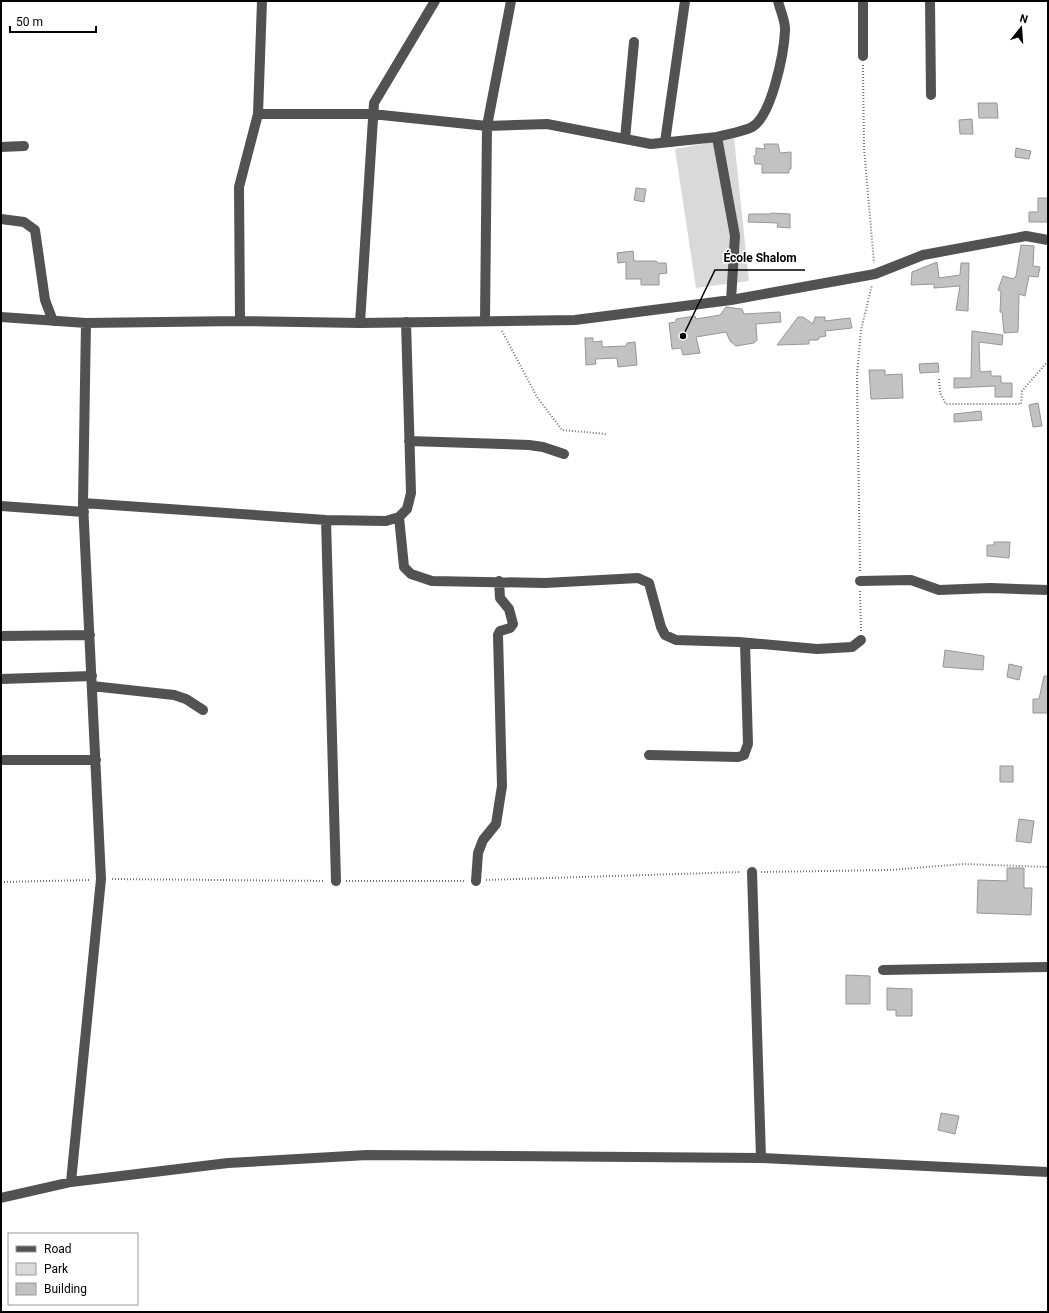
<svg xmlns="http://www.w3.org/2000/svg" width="1049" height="1313" font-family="Roboto,sans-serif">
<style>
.green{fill:#d9d9d9}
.building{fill:#c2c2c2;stroke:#969696}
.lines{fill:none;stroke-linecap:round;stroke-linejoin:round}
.path{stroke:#747474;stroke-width:2;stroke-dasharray:1 2;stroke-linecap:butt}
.minor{stroke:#525252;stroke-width:10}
.leader{fill:none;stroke:#000;stroke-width:1.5}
.callout-dot{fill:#000;stroke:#fff;stroke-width:1.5}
.callout-label{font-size:12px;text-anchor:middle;font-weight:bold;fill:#000;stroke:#fff;stroke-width:3;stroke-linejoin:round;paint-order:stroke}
</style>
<rect width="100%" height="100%" fill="#fff"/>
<path class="green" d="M734,138L749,281L696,288L675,149Z"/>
<path class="building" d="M978,103H997L998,118H979Z
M972,119L973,134H960L959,120Z
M764,144H778L780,153L791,152V169H789V173H762V164H755L754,156L756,155V148L765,149Z
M1016,148L1031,151L1029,159L1015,157Z
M636,188L646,189L644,202L634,200Z
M1038,198H1048V222H1029V212H1038Z
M771,213L790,214V228L777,227L778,223L748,222L749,214H771Z
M1021,245L1034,246L1033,266L1040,267L1038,277L1029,276L1025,296L1019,294L1018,332L1004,333L1002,312H1000L1001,291L998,290L1003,276L1013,279L1016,276Z
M633,251L634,261H656L658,263H666L667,273L659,274V285H641V279H626V262L618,263L617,253Z
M937,262L939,278L960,275L961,263H969L968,311L956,310L960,286L934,288V284L911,285L912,272Z
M726,307L742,309L744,314L780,312L781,322L756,324L757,340L754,343L736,346L730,341L726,332L696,337L700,353L683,355L681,348L672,349L669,323L676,322V319L695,316L696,319L720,315Z
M798,317H803L813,324L815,317H825V321L850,318L852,328L825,331L826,336L820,337L818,340H809V344L777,345Z
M972,331L1003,335L1002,345L979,342L980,372L991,371V376H1001V383H1012V397H995V386L954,388V378H971Z
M585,338H593V342L602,341V347L626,346L627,343L635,342L637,365L618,367L617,358L595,359L596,364L586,365Z
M938,363L939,372L920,373L919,364Z
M869,370H885V375L902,374L903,398L871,399Z
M1038,403L1042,426L1033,427L1029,405Z
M981,411L982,420L954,422V414Z
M994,542H1010L1009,558L987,556V545H994Z
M945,650L984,656L983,670L943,667Z
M1009,664L1022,667L1019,680L1007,677Z
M1044,676H1048V713H1033V699H1039Z
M1000,766H1013V782H1000Z
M1019,819L1034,821L1031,843L1016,841Z
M1007,868H1024V888H1032L1031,915L977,913L978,880L1007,881Z
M846,975L870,976V1004H846Z
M887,988L912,989V1016H896V1010H887Z
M941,1113L959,1116L955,1134L938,1130Z"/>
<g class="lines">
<path class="path" d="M863,65L864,148L874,263
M502,331L537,397L562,430L606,434
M939,379L940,393L946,404H1021L1022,391L1048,361
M860,571L857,375L861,330L872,285
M860,591L861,631
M761,872L890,870L964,864L1048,867
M112,879L325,881
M486,880L741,872
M346,881H465
M1,882L91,880"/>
<path class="minor" d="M863,1V56
M930,1L931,95
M258,114H372L487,126L511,1
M625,139L634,42
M665,142L685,1
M1,147L24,146
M1,219L24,222L35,230L45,300L53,321
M731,300L735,236L717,137C728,134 742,132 752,127C772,116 784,52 785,31C786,22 780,10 778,1
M1,317L86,323L240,321L360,323L575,320L731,300L875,274L923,255L1026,236L1048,240
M240,321L239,187L258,114L262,1
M485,321L487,126L547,124L651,144L717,137
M360,323L374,103L435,1
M409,441L529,445L543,447L564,454
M83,503L326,520L386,521L399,517L407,509L411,493L406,322
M1,506L84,512
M399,517L404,567L411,574L432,581L545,583L638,578L649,583L661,627L665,635L676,640L739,642L817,649L852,647L861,640
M326,520L336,881
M860,581L911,580L939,590L990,588L1048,590
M1,636L90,635
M1,679L92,676
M92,686L174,695L186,699L203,710
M649,755L738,757L744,755L748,744L745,643
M1,760H96
M752,872L761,1158
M476,881L478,853L483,840L496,824L502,786L498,635L500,631L510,628L513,624L509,609L500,598L499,581
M883,970L1048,967
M71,1182L101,879L83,503L86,323
M1,1198L71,1182L228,1163L367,1155L761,1158L1048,1172"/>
</g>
<path class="leader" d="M683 336L715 270H805"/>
<circle class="callout-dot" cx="683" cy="336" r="4"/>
<g class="callout-label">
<text x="760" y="262">École Shalom</text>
</g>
<rect width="1049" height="1313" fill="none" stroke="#000000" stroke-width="4"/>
<rect x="8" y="1233" width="130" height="72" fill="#ffffff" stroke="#999999"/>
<rect x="16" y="1246" width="20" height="6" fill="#525252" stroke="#999999"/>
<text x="44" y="1253" font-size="12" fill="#000000">Road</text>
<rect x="16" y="1263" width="20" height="12" fill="#d9d9d9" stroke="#999999"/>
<text x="44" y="1273" font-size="12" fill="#000000">Park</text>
<rect x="16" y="1283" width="20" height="12" fill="#c2c2c2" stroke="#999999"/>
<text x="44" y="1293" font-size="12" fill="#000000">Building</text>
<g transform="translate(1021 28) rotate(17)" stroke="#ffffff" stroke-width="3" paint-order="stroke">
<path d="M0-3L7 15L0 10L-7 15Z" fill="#000000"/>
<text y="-6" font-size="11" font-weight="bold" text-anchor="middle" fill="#000000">N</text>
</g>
<path d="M10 26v6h86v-6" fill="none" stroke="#000000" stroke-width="2"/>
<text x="16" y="26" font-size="12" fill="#000000" stroke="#ffffff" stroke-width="3" paint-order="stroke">50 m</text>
</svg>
